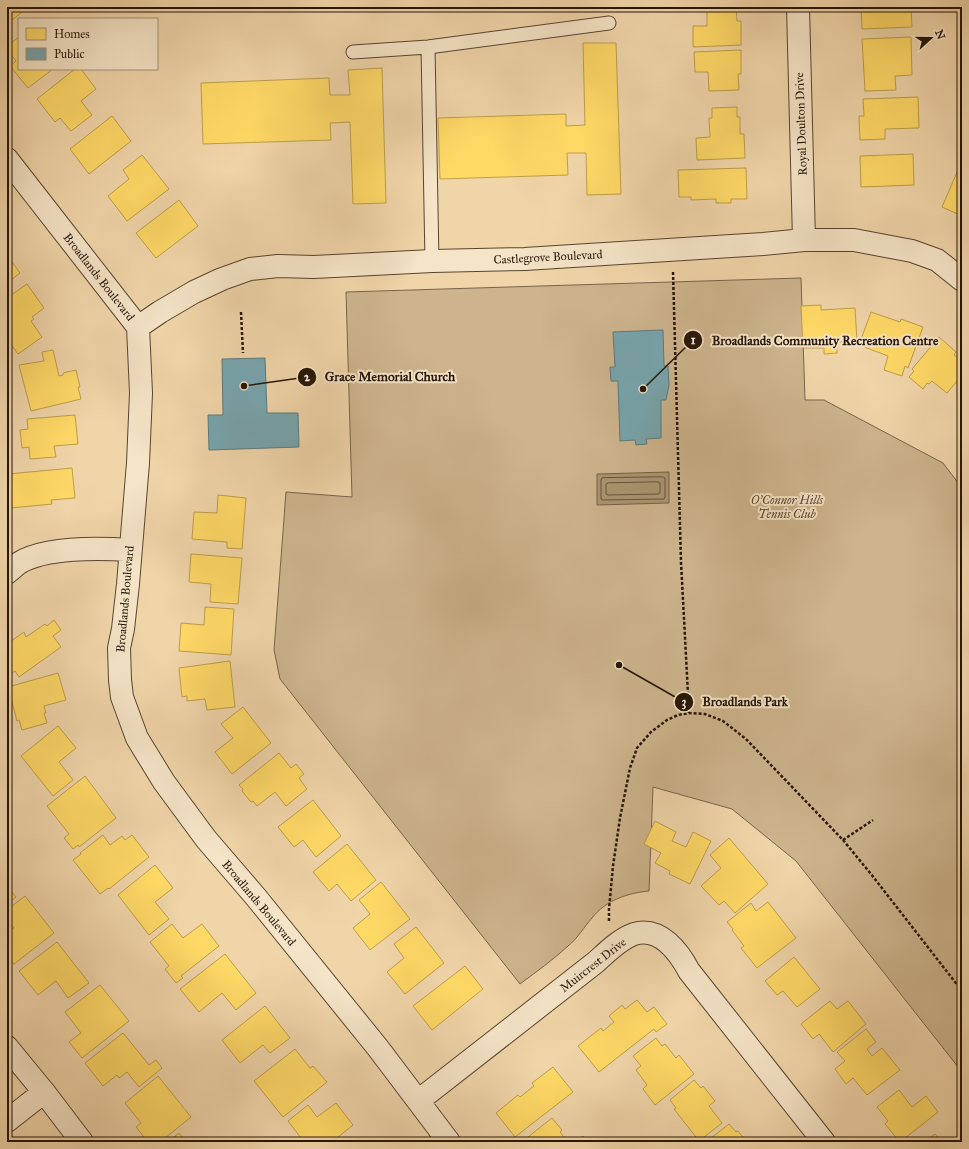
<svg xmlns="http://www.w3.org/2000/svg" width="969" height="1149" font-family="'IM FELL Great Primer',serif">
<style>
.green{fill:#cdb48d;stroke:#79644a}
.water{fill:#ab9472;stroke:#756147}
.homes{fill:#ffd966;stroke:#be9e4a}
.public{fill:#76a5af;stroke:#5e7a7d}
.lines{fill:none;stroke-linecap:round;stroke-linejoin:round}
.shore{stroke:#68543c;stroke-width:1}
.lane-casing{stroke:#584530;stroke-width:15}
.street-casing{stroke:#584530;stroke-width:24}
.path{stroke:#251507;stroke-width:2.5;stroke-dasharray:3 2;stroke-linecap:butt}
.lane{stroke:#f5e4c7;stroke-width:13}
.street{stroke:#f5e4c7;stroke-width:22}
.labels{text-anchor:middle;stroke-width:4;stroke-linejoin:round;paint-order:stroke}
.street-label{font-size:12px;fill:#251507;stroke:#f5e4c7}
.park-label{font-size:12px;font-style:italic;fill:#57452f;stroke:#f5e4c7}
.leader{fill:none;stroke:#251507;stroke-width:1.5}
.callout-dot{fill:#251507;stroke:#f5e4c7;stroke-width:1.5}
.mark-label{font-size:12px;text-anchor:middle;font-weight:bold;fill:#fff}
.callout-label{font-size:13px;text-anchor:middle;font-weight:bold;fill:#251507;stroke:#f5e4c7;stroke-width:4;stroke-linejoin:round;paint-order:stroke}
</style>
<rect width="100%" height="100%" fill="#f0d5a9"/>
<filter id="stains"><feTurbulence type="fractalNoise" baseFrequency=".005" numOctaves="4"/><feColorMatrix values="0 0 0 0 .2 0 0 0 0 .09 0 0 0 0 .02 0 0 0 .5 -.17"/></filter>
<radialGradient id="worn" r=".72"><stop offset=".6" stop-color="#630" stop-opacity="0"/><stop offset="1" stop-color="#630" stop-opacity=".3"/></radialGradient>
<path class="green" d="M801,278L805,400H824L943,463L962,488V1072L796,861L732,809L653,787L649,891C628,893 606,900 592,918C584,927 578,938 568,946C553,960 536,972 520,984L280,679L274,650L286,492L352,497L346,292Z"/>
<path class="water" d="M669,472V503L597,505V474Z"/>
<path class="homes" d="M7,7H26L27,8L7,24Z
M707,7H736L737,21H741V45L693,47V26H707Z
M861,7H911L912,27L862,29Z
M19,37V69H53L28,88L10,66L16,61L7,49V46Z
M911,37L912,75L895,76L896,90L865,91L862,39Z
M583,43H616L621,194L587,195L586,153H567L568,175L440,179L438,118L566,114V126L585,125Z
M741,50V74H738L739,90L709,91L708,72H695L694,52Z
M382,68L386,203L353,204L350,122L330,123L331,140L203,144L201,83L329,78L330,95H350L348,70Z
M75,69H81L96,89L81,101L92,115L71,131L60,118L55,122L37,99Z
M918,97L919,128L885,129V139L860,140L859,116H864L863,99Z
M737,107V117H740V134H744L745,158L697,160L696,138L710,137L709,118H712V108Z
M112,116L131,141L89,174L70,149Z
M913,154L914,185L861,187L860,156Z
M142,155L169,189L127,221L108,196L129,179L123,170Z
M746,168L747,199H731V203H716V199L691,200V197H679L678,170Z
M958,170L962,172V216L942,207Z
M179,200L198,226L156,258L136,233Z
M7,255L20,273L7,283Z
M27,284L44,308L32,317L34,319L31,321L42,337L18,354L8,340H7V298Z
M821,305V310L855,308L857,341L837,342V353L824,354V348H803L801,306Z
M871,312L900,322L901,319L923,327L908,368L905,366L902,376L884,370L888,356L859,345Z
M939,337L956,352L954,355L962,361V375L947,393L932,381L929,384L927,383L923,389L909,377L914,371L912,369Z
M53,350L59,376L63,375V373L76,370L80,387H78L81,399L31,411L19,365L44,361L42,352Z
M75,415L78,444L54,446L56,457L30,459L29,447L22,448L20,430L28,429L27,419Z
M72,468L75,498L51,500L52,504L11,508L8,474Z
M218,495L246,498L242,549L227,548V542L192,539L194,512L217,513Z
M191,554L242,558L238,604L210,602L211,584L189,582Z
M205,607L234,609L231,655L179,651L181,623L204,625Z
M54,620L61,630L53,636L61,647L19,677L15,671L7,676V644L24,632L26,637L45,624L47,626Z
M230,661L235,707L207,710L205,699L187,701V696L182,697L179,668Z
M58,673L66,700L44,706L46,713H44L47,723L22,730L19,720L17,721L8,687Z
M243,707L271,743L232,774L215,752L233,738L221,724Z
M58,726L76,748L59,762L73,780L53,796L21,756Z
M279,753L291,768L296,764L304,774L299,778L307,789L286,806L275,792L257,806L253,801L251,802L242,791L243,789L239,785Z
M85,776L116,818L79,847L78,845L73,849L64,838L69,834L47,806Z
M313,800L341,836L316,857L303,840L294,847L278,827Z
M655,821L676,832L672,841L686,847L693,832L711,841L690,884L669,874L670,871L655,863L661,853L644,844Z
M103,835L110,845L122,836L125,840L132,835L149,857L109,889L108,888L100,894L73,860L81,854L80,853Z
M729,838L768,884L735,913L724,901L719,905L701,886L721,868L710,855Z
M347,844L376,880L351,901L337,884L329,891L313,872Z
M155,865L173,888L155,902L169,919L149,935L118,895Z
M381,882L410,919L370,950L353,928L370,914L359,900Z
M7,886L16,897L7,904Z
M25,896L54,933L14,964L7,956V933L14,928L7,919V910Z
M768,902L796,938L757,968L741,948L744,946L732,930L733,929L727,922L751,903L756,911Z
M172,924L183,938L202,924L219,946L181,976L183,978L176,983L165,969L169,966L150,942Z
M416,927L444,963L405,994L387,972L404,958L394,944Z
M57,942L89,983L68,998L56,981L38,995L19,971Z
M225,954L256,993L236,1010L222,993L199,1012L180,989Z
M794,957L820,989L797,1007L783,991L777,995L765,981Z
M465,966L483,989L432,1030L413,1006Z
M100,985L129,1021L82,1058L69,1042L81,1033L65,1012Z
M637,1000L647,1012L654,1007L667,1024L656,1032L654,1029L599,1072L578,1046L601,1028L603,1031L614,1022L609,1016L622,1005L625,1009Z
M830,1001L837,1009L848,1001L866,1024L833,1052L819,1034L813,1039L801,1024Z
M265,1006L290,1038L270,1053L263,1045L240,1063L222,1040Z
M866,1029L876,1042L867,1049L872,1056L882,1048L900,1070L867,1095L853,1078L846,1084L835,1069L845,1061L837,1052Z
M123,1033L149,1065L156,1060L162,1068L139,1087L127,1072L119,1078L117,1075L103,1086L85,1063Z
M656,1038L662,1046L665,1044L676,1058L679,1055L694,1074L655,1105L643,1089L647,1085L636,1070L641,1066L633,1056Z
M295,1049L310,1068L313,1066L327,1082L283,1117L254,1081Z
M553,1067L573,1092L515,1137L496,1113L518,1095L520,1097L534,1086L532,1083Z
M158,1076L191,1117L160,1142H148L136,1127L141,1123L125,1103Z
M694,1080L701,1088L703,1086L715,1101L709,1106L722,1123L699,1141L674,1109L676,1108L670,1100Z
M899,1090L912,1107L926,1096L938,1112L900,1142L885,1124L888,1121L877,1107Z
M336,1103L353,1125L332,1142H304L288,1121L308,1105L317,1117Z
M552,1118L562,1130L560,1132L568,1142H532L528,1137Z
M729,1124L736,1132L738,1131L747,1142H706Z
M179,1133L186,1142H168Z
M935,1134L941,1142H925Z
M583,1136L588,1142H575Z
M205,1137L209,1142H199Z
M364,1138L367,1142H359Z"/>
<path class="public" d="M663,330L664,366H668L669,385L666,400H661V438L646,439L647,444L636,445L635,440L620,441L618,381H611L610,367H615L613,332Z
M265,358L267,413H298L299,447L209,450L208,415H223L222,359Z"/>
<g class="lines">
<path class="shore" d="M663,477L665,478V497L664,499L603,500L601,499V480L602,478Z
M658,482L660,483V493L658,494L608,495L606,494V484L608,483Z"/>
<defs>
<path id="lane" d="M428,47L432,261
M353,52L428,47L609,23"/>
<path id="street" d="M798,7L804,240
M7,159L138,327L141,393L138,463L128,584L123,629L119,648L120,680L122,697L137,738L164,782L206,839L255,896L378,1048L449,1142
M138,327L160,312L194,292L222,279L250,269L278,266L314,267L432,261L525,259L763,244L804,240H854L912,251L937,260L962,280
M7,573C11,570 15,566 19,563C45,547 100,548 130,550
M7,1047L44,1092L82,1142
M418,1101L596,962C607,952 620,939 634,934C660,926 679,952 689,971L824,1142
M7,1121L44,1092"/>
</defs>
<use href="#lane" class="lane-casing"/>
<use href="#street" class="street-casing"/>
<path class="path" d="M673,272L681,562L689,713
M241,312L243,353
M843,840L873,820
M609,921V909L613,866L620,818L630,768L637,748L651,732L667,720L678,715L689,713L705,714L723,721L746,739L843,840L871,874L962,991"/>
<use href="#lane" class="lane"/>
<use href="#street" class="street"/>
</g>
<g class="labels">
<g class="street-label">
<text transform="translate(801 124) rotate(-92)" y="4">Royal Doulton Drive</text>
<text transform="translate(548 257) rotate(-3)" y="4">Castlegrove Boulevard</text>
<text transform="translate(99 277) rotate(52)" y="4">Broadlands Boulevard</text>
<text transform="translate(125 599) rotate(-85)" y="4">Broadlands Boulevard</text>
<text transform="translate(259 903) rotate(50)" y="4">Broadlands Boulevard</text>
<text transform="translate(593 965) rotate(-38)" y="4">Muircrest Drive</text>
</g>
<g class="park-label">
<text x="787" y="504">O'Connor Hills<tspan x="787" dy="14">Tennis Club</tspan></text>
</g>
</g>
<path class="leader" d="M643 389L693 340M244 386L307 377M619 665L684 702"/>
<g class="callout-dot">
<circle cx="643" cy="389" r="4"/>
<circle cx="244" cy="386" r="4"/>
<circle cx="619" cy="665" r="4"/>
<circle cx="693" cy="340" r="10"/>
<circle cx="307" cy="377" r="10"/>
<circle cx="684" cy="702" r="10"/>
</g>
<g class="mark-label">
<text x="693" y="344">1</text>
<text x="307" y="381">2</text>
<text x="684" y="706">3</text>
</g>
<g class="callout-label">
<text x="825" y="345">Broadlands Community Recreation Centre</text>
<text x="390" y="381">Grace Memorial Church</text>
<text x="745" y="706">Broadlands Park</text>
</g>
<rect width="969" height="1149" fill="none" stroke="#f0d5a9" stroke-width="24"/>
<rect x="8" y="8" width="953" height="1133" fill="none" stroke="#251507" stroke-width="2"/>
<rect x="12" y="12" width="945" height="1125" fill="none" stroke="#251507"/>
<rect x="18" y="18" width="140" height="52" fill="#f5e4c7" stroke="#a2917a"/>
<rect x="26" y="28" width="20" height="12" fill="#ffd966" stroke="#a2917a"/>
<text x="54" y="38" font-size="12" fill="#251507">Homes</text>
<rect x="26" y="48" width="20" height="12" fill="#76a5af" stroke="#a2917a"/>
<text x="54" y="58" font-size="12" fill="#251507">Public</text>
<g transform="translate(931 38) rotate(69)" stroke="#f5e4c7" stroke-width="3" paint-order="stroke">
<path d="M0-3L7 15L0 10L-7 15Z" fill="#251507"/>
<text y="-6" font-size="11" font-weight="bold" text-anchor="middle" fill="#251507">N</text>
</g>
<rect width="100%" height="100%" filter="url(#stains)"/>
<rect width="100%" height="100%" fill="url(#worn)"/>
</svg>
